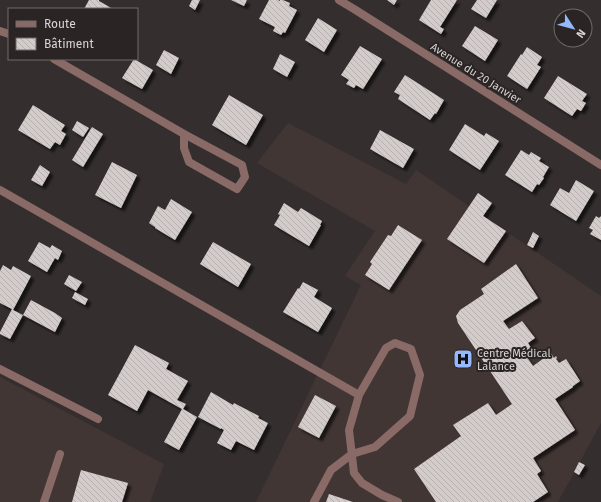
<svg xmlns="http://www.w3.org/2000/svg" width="601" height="502" font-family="'Fira Sans',sans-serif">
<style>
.built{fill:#423634}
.building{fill:url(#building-back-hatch);filter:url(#shadow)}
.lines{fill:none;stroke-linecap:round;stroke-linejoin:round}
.lane{stroke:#8a6a66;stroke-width:8}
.street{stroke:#8a6a66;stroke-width:8}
.labels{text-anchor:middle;stroke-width:4;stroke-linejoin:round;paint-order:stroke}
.street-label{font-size:11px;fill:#d8d5d5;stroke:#2a2524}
.poi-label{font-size:11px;fill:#d8d5d5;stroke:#2a2524;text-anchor:start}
</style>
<defs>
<pattern id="building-back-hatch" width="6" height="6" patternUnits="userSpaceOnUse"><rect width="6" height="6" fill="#d3cccb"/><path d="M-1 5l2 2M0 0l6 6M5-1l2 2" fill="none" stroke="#b6b0af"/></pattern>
<filter id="shadow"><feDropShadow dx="3.5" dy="3.5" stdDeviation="1" flood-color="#0009"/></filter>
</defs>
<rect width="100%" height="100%" fill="#342f2e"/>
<path class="built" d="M288,123L406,184L416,170L601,296V423L558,502H256L361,285L345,276L375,231L257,163Z
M0,377L164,464L150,502H0Z"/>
<path class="building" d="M89,0H99V1L113,9H84Z
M192,0H200L195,10L189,6Z
M231,0H247L244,6Z
M269,0H278L280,1V0H283L290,3L289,6L297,10L285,33L283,32L281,35L273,31L275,27L259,19Z
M387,0H397L394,5Z
M431,0H457L440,27L444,29L441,34L419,20Z
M477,0H497L486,18L471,9Z
M318,18L337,30L324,52L305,40Z
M475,26L498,40L485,61L462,46Z
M360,46L382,59L363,89L356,85L354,88L346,84L349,80L341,75Z
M527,47L542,57L537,65L541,67L527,89L507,76L521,54L522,55Z
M164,50L179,58L171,74L156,65Z
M280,54L295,62L287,77L273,69Z
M134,59L153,70L142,89L122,78Z
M405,75L444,100L436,114L435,113L430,120L398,99L400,95L394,92Z
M558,76L587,94L582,101L586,103L581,111L577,109L572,116L544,98Z
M229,95L263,115L246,145L212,125Z
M33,105L65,125L61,131L66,134L60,145L55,142L50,149L18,130Z
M77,121L89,128L83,137L72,130Z
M465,124L484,136L486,133L499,141L480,170L449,150Z
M92,127L103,134L83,167L72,160Z
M380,130L414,149L403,168L370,149Z
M521,150L529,155L531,152L541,158L539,161L549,167L543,177L544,178L539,185L537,184L532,192L505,175Z
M112,162L137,175L121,208L95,195Z
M40,165L50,172L42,186L31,180Z
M576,180L594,191L576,221L550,205L560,188L569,193Z
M478,193L492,203L483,216L506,231L484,263L447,239Z
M171,199L192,212L175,240L155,228V227L149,223L158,206L165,210Z
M284,203L298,212L301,208L322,221L320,225H321L309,246L274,225L280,215L278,214Z
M596,216L599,218L601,216V240L590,234L593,230L589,228Z
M398,225L422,240L389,290L365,275L372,264L370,262L388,235L391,236Z
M533,232L539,236L533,248L527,245Z
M39,242L50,248L52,245L62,251L58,260L55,258L47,272L28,261Z
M213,242L251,264L238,287L200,264Z
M516,264L538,298L503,321L509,329L522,321L535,338L528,343L531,348L524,353L533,366L551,353L554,358L556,356L557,358L556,359L559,363L566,359L580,381L573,386V387L555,399L575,430L533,458L541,471L537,474L548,492L533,502H436L414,469L461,436L453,425L488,403L496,415L512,404L458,323L456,316L460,310L484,294L481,289Z
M3,265L11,270L13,266L31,276L13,310L23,315L31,300L55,313L62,318L55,332L23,315L10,339L0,334V332L12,309L0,303V271Z
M69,275L82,282L76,291L64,284Z
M303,282L318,290L314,297L332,308L318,332L283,312L298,288L299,289Z
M75,292L88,299L85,305L72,298Z
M135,345L169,363L166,369L188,381L177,400L186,404L183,409L197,417L179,450L164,442L182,409L148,390L137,411L108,395Z
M211,392L233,405L234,403L259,416L258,418L268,423L254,450L236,441L231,450L217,443L224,430L221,428V429L198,417Z
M315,395L336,406L319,438L298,427Z
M579,462L585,465L579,475L574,472Z
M81,470L128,483L122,502H72Z
M329,494L353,502H326Z"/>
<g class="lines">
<path class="lane" d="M0,190L359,395L349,430L354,473L362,483L382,495L398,502
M0,369L98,419
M44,502L60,454
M314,502L331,470L352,454L375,447L410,416L420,375L411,349L395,343L386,348L359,395"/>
<path class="street" d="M339,0L354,9L601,165
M0,31L9,34
M54,59L184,134L242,165L245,177L237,189L189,162L184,148V134"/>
</g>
<defs>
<symbol id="hospital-square" viewBox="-11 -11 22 22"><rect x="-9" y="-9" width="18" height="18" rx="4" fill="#94b7fd" stroke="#2a2524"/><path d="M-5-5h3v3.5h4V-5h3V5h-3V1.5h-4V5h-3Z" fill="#111"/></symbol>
</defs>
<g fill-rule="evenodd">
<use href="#hospital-square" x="452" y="348" width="22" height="22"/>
</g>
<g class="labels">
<g class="street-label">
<text transform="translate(476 73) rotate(32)" y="4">Avenue du 20 Janvier</text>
</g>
<g class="poi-label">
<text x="477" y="357">Centre Médical<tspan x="477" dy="13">Lalance</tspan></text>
</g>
</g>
<rect x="8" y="8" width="130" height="52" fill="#2a2524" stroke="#706b6b"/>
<rect x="16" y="21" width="20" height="6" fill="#8a6a66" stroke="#706b6b"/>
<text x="44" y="28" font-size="12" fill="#d8d5d5">Route</text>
<rect x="16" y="38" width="20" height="12" fill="url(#building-back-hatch)" stroke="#706b6b"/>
<text x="44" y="48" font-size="12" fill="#d8d5d5">Bâtiment</text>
<g transform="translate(573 28) rotate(126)"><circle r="19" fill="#2a2524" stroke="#706b6b"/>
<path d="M0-3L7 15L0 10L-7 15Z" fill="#94b7fd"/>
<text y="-6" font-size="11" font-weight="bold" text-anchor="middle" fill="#d8d5d5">N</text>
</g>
</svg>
